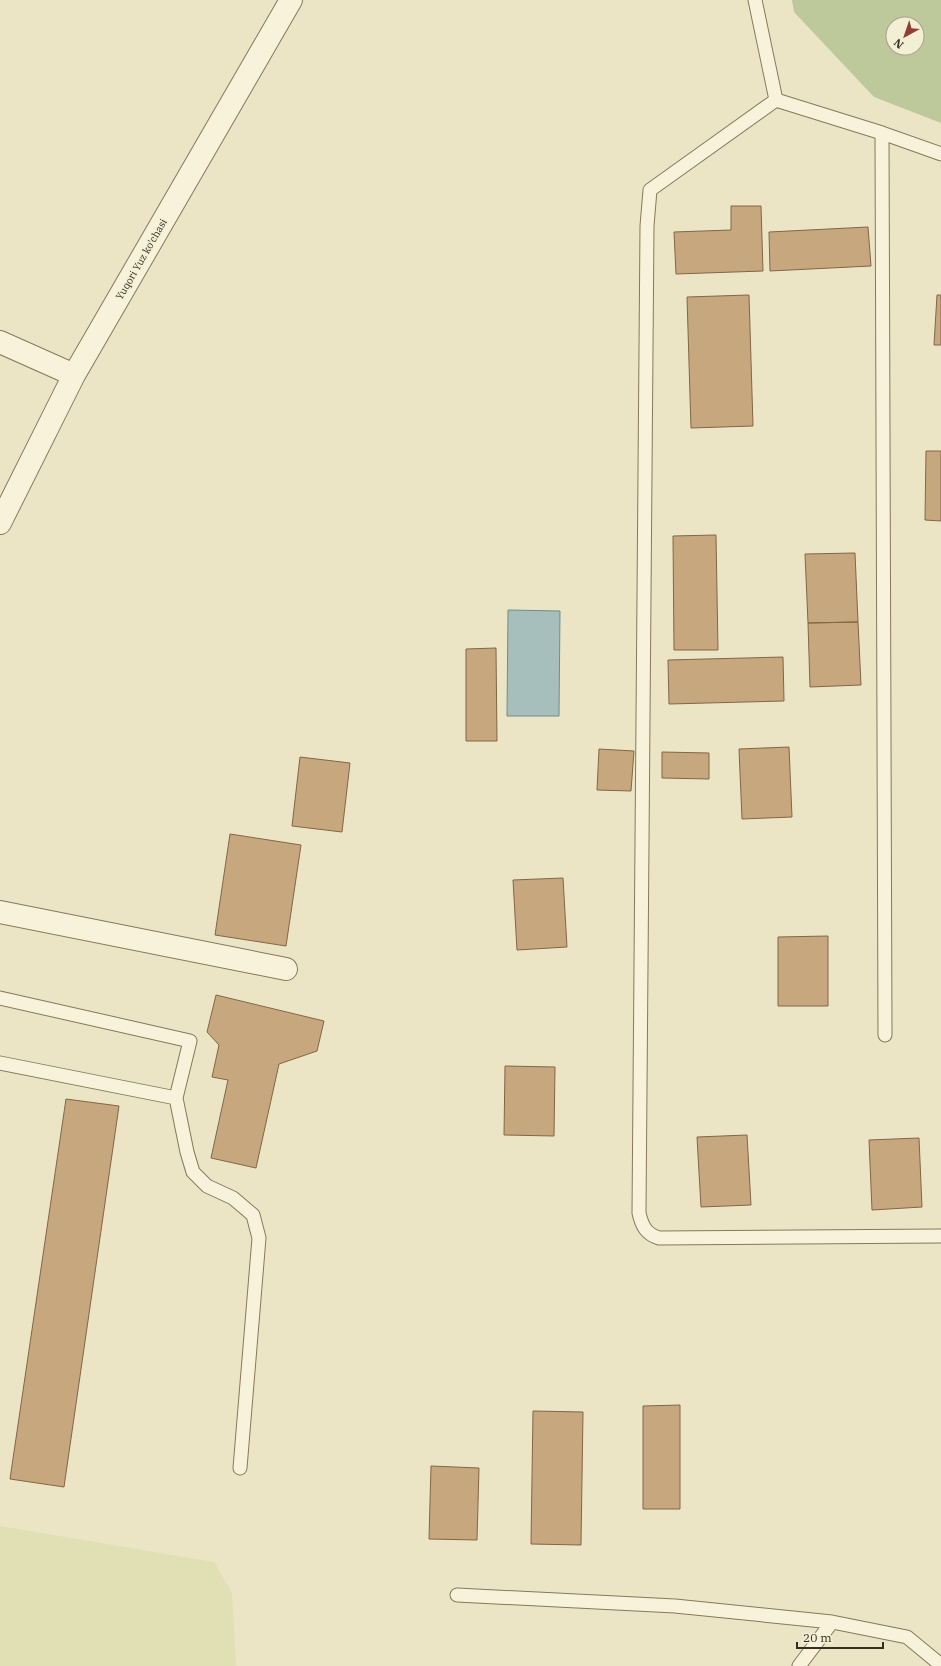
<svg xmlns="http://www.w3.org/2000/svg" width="941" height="1666" font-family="'IBM Plex Serif',serif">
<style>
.farmland{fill:#e1e0b4}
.green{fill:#bdc99a;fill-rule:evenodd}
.water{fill:#a7bfbc;stroke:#6e8d8a}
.building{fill:#c7a77e;stroke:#836644}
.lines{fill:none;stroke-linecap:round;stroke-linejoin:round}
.lane-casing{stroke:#86785d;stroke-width:15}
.street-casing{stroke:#86785d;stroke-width:24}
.lane{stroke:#f7f2d9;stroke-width:13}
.street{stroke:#f7f2d9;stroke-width:22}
.labels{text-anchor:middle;stroke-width:3;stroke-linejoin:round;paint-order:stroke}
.street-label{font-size:10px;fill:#372e20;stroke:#f3efd5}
</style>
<rect width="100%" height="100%" fill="#ebe5c6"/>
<path class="farmland" d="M0,1526L214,1562L232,1593L236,1666H0Z"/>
<path class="green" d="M792,0H941V123L874,97L794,12ZM893,24H917V48H893Z"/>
<path class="water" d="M508,610L560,611L559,716H507Z"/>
<path class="building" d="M731,206H761L763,271L676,274L674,232L731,230Z
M868,227L871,266L770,271L769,232Z
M749,295L753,426L691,428L687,297Z
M937,295H941V345H934Z
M926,451H941V521L925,520Z
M716,535L718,650H674L673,536Z
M855,553L858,622L808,623L805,554Z
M858,622L861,685L810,687L808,623Z
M496,648L497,741H466V649Z
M783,657L784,701L669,704L668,660Z
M789,747L792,817L742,819L739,749Z
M599,749L634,751L631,791L597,790Z
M662,752L709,753V779L662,778Z
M300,757L350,763L342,832L292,826Z
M230,834L301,845L286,946L215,935Z
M563,878L567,947L517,950L513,880Z
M828,936V1006H778V937Z
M216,995L324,1021L317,1051L279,1064L256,1168L211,1158L228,1080L212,1077L219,1045L207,1032Z
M505,1066L555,1067L554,1136L504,1135Z
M66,1099L119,1106L64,1487L10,1479Z
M747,1135L751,1205L701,1207L697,1137Z
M919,1138L922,1207L872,1210L869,1140Z
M680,1405V1509H643V1406Z
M533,1411L583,1412L581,1545L531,1544Z
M431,1466L479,1468L477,1540L429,1539Z"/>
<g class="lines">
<defs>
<path id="lane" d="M755,0L776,100
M776,100L650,190L647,226L639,1213C642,1226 646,1234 659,1238L941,1236
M776,100L882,133L941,154
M882,133L885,1035
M0,998L190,1041L176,1098L187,1152L193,1172L207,1186L233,1198L253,1215L259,1238L240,1468
M0,1063L176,1098
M457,1595L675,1606L832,1622L907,1637L941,1665
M799,1666L832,1622"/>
<path id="street" d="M0,342L74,375
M0,523L74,375L291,0
M0,912L286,969"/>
</defs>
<use href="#lane" class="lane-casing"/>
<use href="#street" class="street-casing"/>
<use href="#lane" class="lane"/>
<use href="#street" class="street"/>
</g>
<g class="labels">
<g class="street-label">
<text transform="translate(141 259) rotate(-60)" y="4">Yuqori Yuz ko'chasi</text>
</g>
</g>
<g transform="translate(905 36) rotate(220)"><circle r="19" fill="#f3efd5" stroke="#a8a28d"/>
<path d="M0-3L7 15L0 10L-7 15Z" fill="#913d31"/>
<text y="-6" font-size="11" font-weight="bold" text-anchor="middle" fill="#372e20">N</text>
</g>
<path d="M797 1642v6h86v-6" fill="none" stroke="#372e20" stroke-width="2"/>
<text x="803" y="1642" font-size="12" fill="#372e20" stroke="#f3efd5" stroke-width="3" paint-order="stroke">20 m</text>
</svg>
